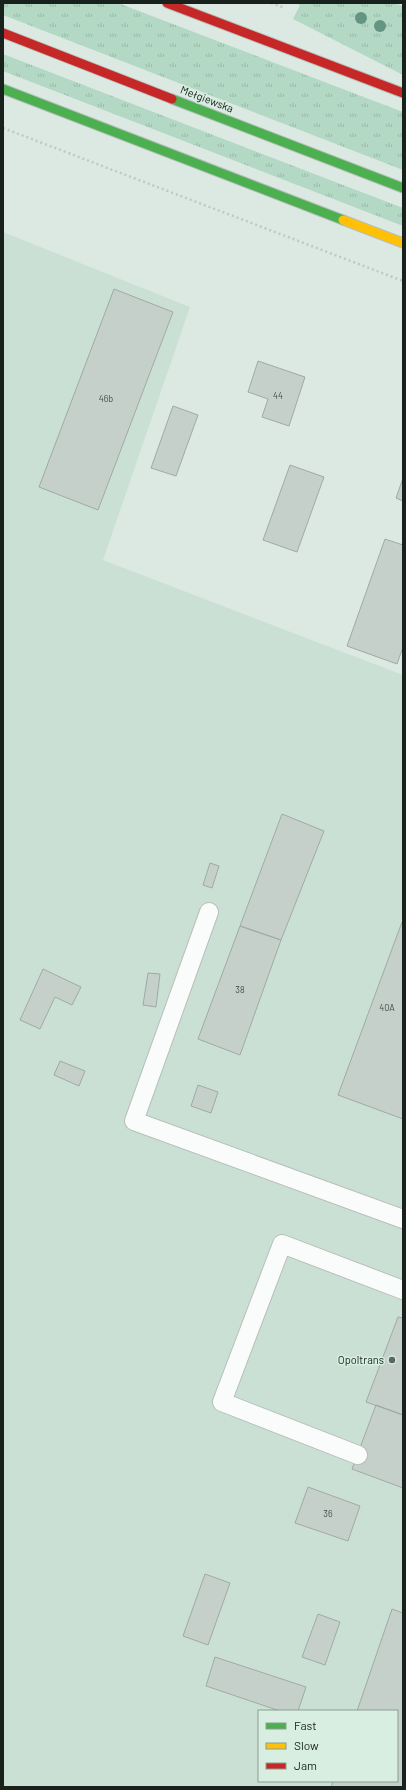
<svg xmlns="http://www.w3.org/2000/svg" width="406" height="1790" font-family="Barlow,sans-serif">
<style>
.built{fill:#cbe0d4;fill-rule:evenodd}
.grass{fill:url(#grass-tufts)}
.building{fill:#c6d0ca;stroke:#a0aaa5}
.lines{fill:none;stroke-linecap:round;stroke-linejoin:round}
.lane-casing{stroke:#b6bfba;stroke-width:20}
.fast-casing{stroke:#b6bfba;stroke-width:11}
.slow-casing{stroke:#b6bfba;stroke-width:11}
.jam-casing{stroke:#b6bfba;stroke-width:11}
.path{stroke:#c1c7c3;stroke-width:2.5;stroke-dasharray:2 3;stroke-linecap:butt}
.lane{stroke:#fafcfb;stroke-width:18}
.fast{stroke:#4caf50;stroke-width:9}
.slow{stroke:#ffc107;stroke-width:9}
.jam{stroke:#c62828;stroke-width:9}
.tree{fill:#659582}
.poi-dot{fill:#5d6761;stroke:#d7eee1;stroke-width:1.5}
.labels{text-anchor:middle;stroke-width:3;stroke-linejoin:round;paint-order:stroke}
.number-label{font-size:9px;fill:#444e48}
.street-label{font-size:11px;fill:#18211c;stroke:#d7eee1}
.poi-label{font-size:11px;fill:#18211c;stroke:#d7eee1;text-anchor:end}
</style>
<defs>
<pattern id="grass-tufts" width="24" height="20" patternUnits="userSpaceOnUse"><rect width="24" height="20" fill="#b3d9c5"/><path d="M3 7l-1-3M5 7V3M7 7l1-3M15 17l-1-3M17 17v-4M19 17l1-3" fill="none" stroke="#99baa9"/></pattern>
</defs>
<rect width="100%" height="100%" fill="#dce9e2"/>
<path class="built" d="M3,232L190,307L103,560L403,675V1787H3ZM259,1711H397V1781H259Z"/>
<path class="grass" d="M3,3H118L403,112V170L3,15Z
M294,3H394L403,6V75L293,19L300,5Z
M3,54L403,208V226L3,71Z"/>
<path class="building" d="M114,289L173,312L98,510L39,487Z
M258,361L305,377L289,426L262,417L268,399L248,392Z
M173,406L198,415L176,476L151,468Z
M290,465L324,477L297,552L263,540Z
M403,478V501L396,498Z
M385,539L403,545V647L397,664L347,646Z
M282,814L324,831L281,940L240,926Z
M210,863L219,866L212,888L203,885Z
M402,922H403V1119L338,1095Z
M240,926L281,940L240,1055L198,1039Z
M43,969L81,987L72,1005L55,997L40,1029L20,1020Z
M148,973L160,974L156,1007L143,1005Z
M60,1061L85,1071L79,1086L54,1075Z
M198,1085L218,1092L211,1113L191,1106Z
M398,1317L403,1318V1415L366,1402Z
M376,1405L403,1415V1488L352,1469Z
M308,1487L360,1506L348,1541L295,1523Z
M205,1574L230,1583L208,1645L183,1636Z
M392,1609L403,1613V1787H331L333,1781H397V1711H357Z
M318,1614L340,1622L325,1665L302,1657Z
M215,1657L306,1687L298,1711H280L206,1686Z"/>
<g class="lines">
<defs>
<path id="lane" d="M209,912L134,1121L403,1219
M358,1455L222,1402L282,1244L403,1290"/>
<path id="fast" d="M3,89L343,220
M172,99L403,188"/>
<path id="slow" d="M343,220L403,243"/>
<path id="jam" d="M167,3L403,93
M3,33L172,99"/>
</defs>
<use href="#lane" class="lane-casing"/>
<use href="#fast" class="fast-casing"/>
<use href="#slow" class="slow-casing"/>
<use href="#jam" class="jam-casing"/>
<path class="path" d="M271,3L285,8
M3,128L403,281"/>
<use href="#lane" class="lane"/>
<use href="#fast" class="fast"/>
<use href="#slow" class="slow"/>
<use href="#jam" class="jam"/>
</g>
<g class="tree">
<circle cx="361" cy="18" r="6"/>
<circle cx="380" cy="26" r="6"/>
</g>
<circle class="poi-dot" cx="392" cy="1360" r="4"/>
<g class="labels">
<g class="number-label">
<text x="278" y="399">44</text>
<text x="106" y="402">46b</text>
<text x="240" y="993">38</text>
<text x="387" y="1011">40A</text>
<text x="328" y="1517">36</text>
</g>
<g class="street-label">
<text transform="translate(207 99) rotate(21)" y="4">Mełgiewska</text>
</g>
<g class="poi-label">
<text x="384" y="1364">Opoltrans</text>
</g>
</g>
<rect width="406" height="1790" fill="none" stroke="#18211c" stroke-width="8"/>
<rect x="258" y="1710" width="140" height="72" fill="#d7eee1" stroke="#8b9c92"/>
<rect x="266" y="1723" width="20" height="6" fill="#4caf50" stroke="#8b9c92"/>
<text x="294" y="1730" font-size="12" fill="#18211c">Fast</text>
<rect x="266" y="1743" width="20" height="6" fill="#ffc107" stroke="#8b9c92"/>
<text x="294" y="1750" font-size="12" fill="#18211c">Slow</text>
<rect x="266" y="1763" width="20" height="6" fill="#c62828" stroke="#8b9c92"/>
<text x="294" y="1770" font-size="12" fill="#18211c">Jam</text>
</svg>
